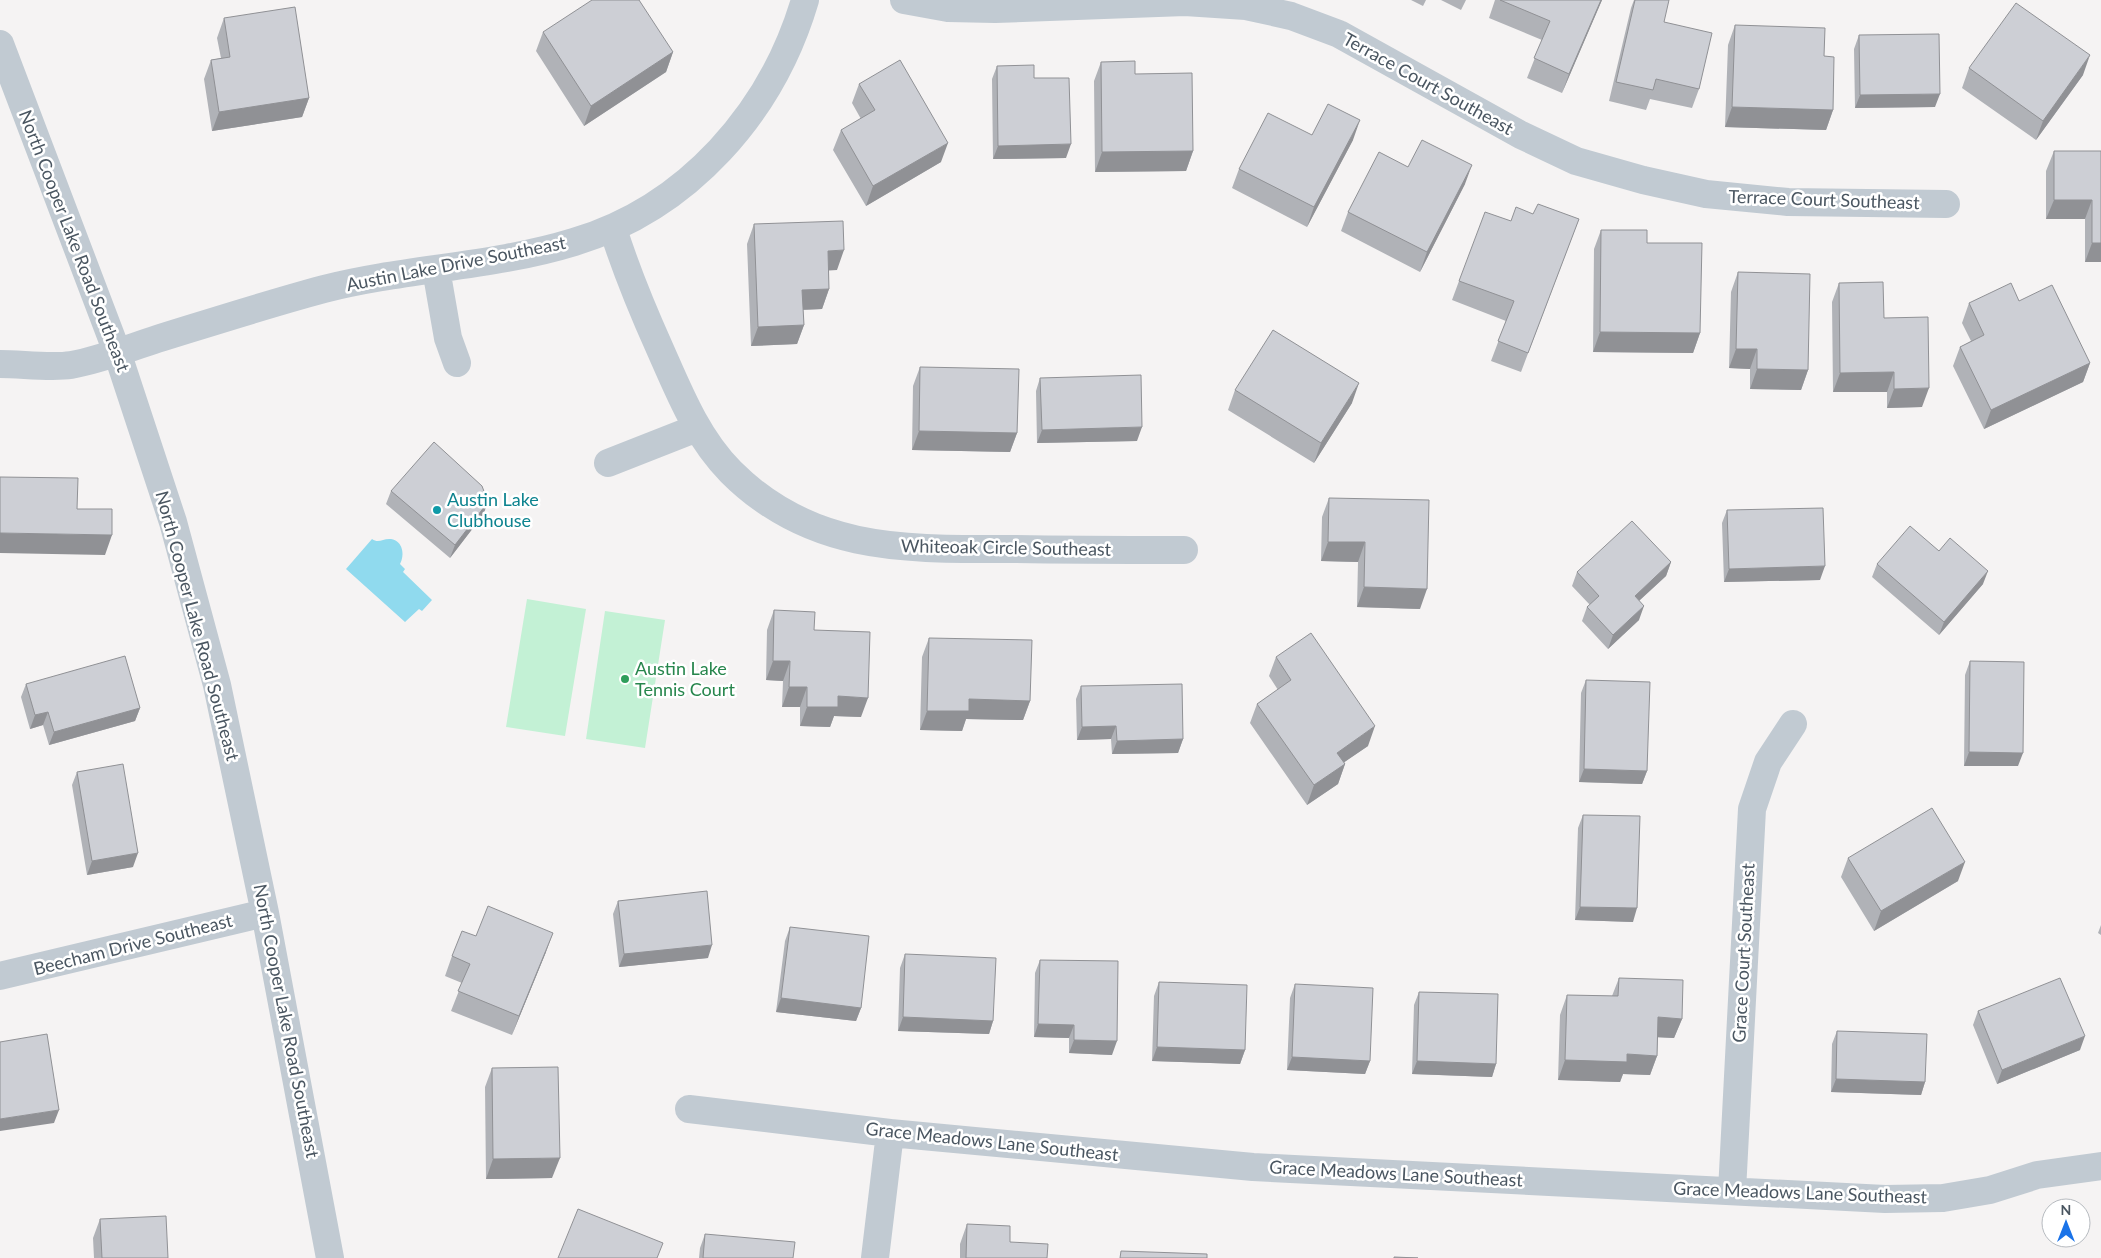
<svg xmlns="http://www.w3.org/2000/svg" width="2101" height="1258" font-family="Lato,sans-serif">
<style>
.green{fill:#c3f1d5}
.water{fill:#90daee}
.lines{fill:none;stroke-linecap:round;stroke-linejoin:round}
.minor{stroke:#c1cad2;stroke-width:28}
.wall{fill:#b0b2b7}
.shaded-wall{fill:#909195}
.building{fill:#cdcfd5;stroke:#909195}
.culture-dot{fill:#0f9aa8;stroke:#fff;stroke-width:2}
.leisure-dot{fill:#2e9e5b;stroke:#fff;stroke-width:2}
.labels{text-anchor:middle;stroke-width:5;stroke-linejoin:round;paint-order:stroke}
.street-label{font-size:18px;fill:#4a5661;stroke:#fff}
.culture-label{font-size:18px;fill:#0d838f;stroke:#fff;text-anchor:start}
.leisure-label{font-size:18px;fill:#27864d;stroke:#fff;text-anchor:start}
</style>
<rect width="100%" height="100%" fill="#f5f3f3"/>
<path class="green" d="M527,599L586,609L565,736L506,727Z
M605,611L665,620L645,748L586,739Z"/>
<path class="water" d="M372,539C379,544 383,538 391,539C403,541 405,555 400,564L405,569L403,572L432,600L422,611L419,609L405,622L346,569Z"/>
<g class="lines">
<path class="minor" d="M904,0L948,8L995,9L1185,2L1246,6L1291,16L1339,34L1521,135L1576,161L1643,180L1706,194L1788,202L1946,204
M0,44L117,352L173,522L217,685L265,913L330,1258
M613,229C626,270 642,309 660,349C679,392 697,438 731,472C812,553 908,549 1014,549C1070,550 1127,550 1184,550
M436,269L448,338L457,363
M0,364C21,364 51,368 71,365C100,360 129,348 157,339C212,322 268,304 324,289C406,268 493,267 574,242C688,208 772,112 805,0
M608,463L697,428
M0,976L265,913
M689,1109L890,1133L1253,1167L1885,1199L1943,1198L1990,1190L2037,1175L2101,1166
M1732,1191L1752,809L1768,762L1793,724
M875,1258L890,1133"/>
</g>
<path class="wall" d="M1411,0H1426L1423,6Z
M1441,0H1466L1461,10Z
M1495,0H1602L1562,93L1527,78L1542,40L1489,18Z
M1634,0H1635L1664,22L1699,89L1692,108L1650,99L1646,110L1609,101L1631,8Z
M224,18L309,98L302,117L212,131L204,79L211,60L221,58L217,38Z
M1735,25L1824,56L1833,110L1826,130L1725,127L1728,45Z
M543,32L673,52L666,72L584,126L536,51Z
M1859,35L1935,107L1855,108L1854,49Z
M1101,62L1135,74L1193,151L1186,171L1095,172L1094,81Z
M997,66L1034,78L1066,158L993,159L992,79Z
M1969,68L2083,75L2036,140L1962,88Z
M859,84L941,162L866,206L833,150L841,130L861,119L852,103Z
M1312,135L1353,140L1307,227L1232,188L1239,169Z
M2054,151H2101V262H2085V219H2046V171Z
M1408,167L1465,184L1420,272L1341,231L1348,212Z
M1533,214L1579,219L1521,372L1491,361L1506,321L1452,300L1459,281L1511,221Z
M754,224L837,270H829V289L822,309L803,310L804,325L797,344L751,346L747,244Z
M1601,230L1647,243L1700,333L1693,353L1593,352L1594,249Z
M1738,272L1808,370L1801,390L1750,389V369L1729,368L1731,292Z
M1839,283L1884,318L1922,407L1887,408V392H1833L1832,302Z
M1969,303L2090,363L2083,382L1984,429L1953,366L1960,347L1971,341L1962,323Z
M920,367L1017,433L1010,452L912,450L913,386Z
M1040,378L1137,441L1037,443L1036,391Z
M1235,390L1352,403L1314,463L1228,410Z
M391,491L488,502L483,515L450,558L386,504Z
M1329,498L1420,609L1357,607L1358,562L1321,561L1322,517Z
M1727,510L1820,580L1724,582L1722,523Z
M1939,551L1983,584L1939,635L1872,577L1877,564Z
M1671,562L1666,576L1639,601V620L1608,649L1582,621L1587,607L1590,605L1572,586L1577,572Z
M774,610L814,630L861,717L834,716L830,727L800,726V707H782L783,681L766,680L767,630Z
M929,638L1030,701L1023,720L966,719L962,731L920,730L922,657Z
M1276,657L1368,746L1344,762L1345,764L1338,784L1307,805L1250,723L1257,704L1278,690L1269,676Z
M1970,661L2018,766H1964L1965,675Z
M1586,680L1647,771L1642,784L1579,782L1581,693Z
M26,684L140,708L135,721L49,745L43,725L30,729L21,697Z
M1081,686L1183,739L1178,753L1112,754L1111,739L1077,740L1076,699Z
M77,772L133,867L87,875L72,785Z
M1583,815L1633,922L1575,920L1578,828Z
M1848,858L1958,881L1874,931L1841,877Z
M618,901L708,958L619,967L613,914Z
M2101,925V935L2098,933Z
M790,927L861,1008L856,1021L776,1012L785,941Z
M476,936L546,952L512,1035L451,1011L462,983L445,976L452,956Z
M905,954L993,1021L989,1034L898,1031L900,968Z
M1040,960L1112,1055L1069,1053V1038L1034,1037L1035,973Z
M1619,978L1682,1019L1674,1038L1658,1037L1657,1056L1650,1075L1623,1074L1620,1082L1558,1080L1560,1015L1567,995L1612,996Z
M1159,982L1245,1050L1240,1064L1152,1061L1154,996Z
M1295,984L1370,1061L1365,1074L1287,1070L1290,998Z
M1419,992L1496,1064L1492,1077L1412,1074L1414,1005Z
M1978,1011L2080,1050L1997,1084L1973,1025Z
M1837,1031L1925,1082L1921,1095L1831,1092L1832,1044Z
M492,1068L552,1178L486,1179L485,1087Z
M100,1219L168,1258H94L93,1238Z
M967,1224L1010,1242L1047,1258H960V1244Z
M705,1234L793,1258H699L700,1248Z"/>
<path class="shaded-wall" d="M1601,0H1602L1562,93L1569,74Z
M673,52L666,72L584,126L591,106Z
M2090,55L2083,75L2036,140L2043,121Z
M1940,94L1935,107L1855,108L1860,95Z
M309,98L302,117L212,131L219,112Z
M1732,107L1833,110L1826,130L1725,127Z
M1360,120L1353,140L1307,227L1314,207Z
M948,143L941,162L866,206L873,186Z
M1071,144L1066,158L993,159L998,146Z
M1193,151L1186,171L1095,172L1102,152Z
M1472,165L1465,184L1420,272L1427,252Z
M2054,200H2092L2085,219H2046Z
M2092,243H2101V262H2085Z
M844,250L837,270L821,271L828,251Z
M829,289L822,309L795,310L802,290Z
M804,325L797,344L751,346L758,327Z
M1600,332L1700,333L1693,353L1593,352Z
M1736,349H1757L1750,369L1729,368Z
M2090,363L2083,382L1984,429L1991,410Z
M1757,369L1808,370L1801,390L1750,389Z
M1894,372L1887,392H1833L1840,373Z
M1359,383L1352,403L1314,463L1321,443Z
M1929,388L1922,407L1887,408L1894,389Z
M1142,427L1137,441L1037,443L1042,430Z
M919,431L1017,433L1010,452L912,450Z
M488,502L483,515L450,558L455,545Z
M0,533L112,535L105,555L0,553Z
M1328,542H1365L1358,562L1321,561Z
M1671,562L1666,576L1630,609L1635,596Z
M1825,566L1820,580L1724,582L1729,569Z
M1988,571L1983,584L1939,635L1944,622Z
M1364,587L1427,589L1420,609L1357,607Z
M1644,606L1639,620L1608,649L1613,635Z
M773,661H790L783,681L766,680Z
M789,687H807L800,707H782Z
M838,696L868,698L861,717L834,716L830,727L800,726L807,707Z
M969,699L1030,701L1023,720L966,719L962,731L920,730L927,711Z
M140,708L135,721L49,745L54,732Z
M48,712L43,725L30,729L35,715Z
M1116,726L1111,739L1077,740L1082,727Z
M1375,726L1368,746L1330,772L1337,753Z
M1183,739L1178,753L1112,754L1117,741Z
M1969,752L2023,753L2018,766H1964Z
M1345,764L1338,784L1307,805L1314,785Z
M1584,769L1647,771L1642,784L1579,782Z
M138,853L133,867L87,875L92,861Z
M1965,862L1958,881L1874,931L1881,911Z
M1580,907L1637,908L1633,922L1575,920Z
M553,933L546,952L512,1035L519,1016Z
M712,945L708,958L619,967L624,954Z
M781,998L861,1008L856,1021L776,1012Z
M903,1017L993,1021L989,1034L898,1031Z
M1658,1017L1682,1019L1674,1038L1651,1037Z
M1038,1024L1074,1025L1069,1038L1034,1037Z
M2085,1036L2080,1050L1997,1084L2002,1070Z
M1074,1040L1117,1041L1112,1055L1069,1053Z
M1157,1047L1245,1050L1240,1064L1152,1061Z
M1627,1054L1657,1056L1650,1075L1623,1074L1620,1082L1558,1080L1565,1060Z
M1292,1057L1370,1061L1365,1074L1287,1070Z
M1417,1061L1496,1064L1492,1077L1412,1074Z
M1836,1079L1925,1082L1921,1095L1831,1092Z
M59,1110L54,1123L0,1131V1119Z
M560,1158L552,1178L486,1179L493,1159Z"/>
<path class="building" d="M592,0H639L673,52L591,106L543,32Z
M1500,0H1601L1569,74L1534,58L1550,21Z
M1635,0H1669L1664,22L1712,33L1699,89L1656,79L1653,90L1616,82Z
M2016,3L2090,55L2043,121L1969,68Z
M295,7L309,98L219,112L211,60L230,57L224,18Z
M1735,25L1825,28L1824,56L1834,57L1833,110L1732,107Z
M1939,34L1940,94L1860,95L1859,35Z
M900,60L948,143L873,186L841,130L875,110L859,84Z
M1135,61V74L1192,73L1193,151L1102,152L1101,62Z
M1034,65V78H1069L1071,144L998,146L997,66Z
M1328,104L1360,120L1314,207L1239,169L1268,113L1312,135Z
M1422,140L1472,165L1427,252L1348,212L1379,152L1408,167Z
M2054,151H2101V243H2092V200H2054Z
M1538,204L1579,219L1528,353L1498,341L1514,301L1459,281L1485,212L1511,221L1516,207L1533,214Z
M843,221L844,250L828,251L829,289L802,290L804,325L758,327L754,224Z
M1601,230H1647V243H1702L1700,333L1600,332Z
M1738,272L1810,274L1808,370L1757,369V349H1736Z
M1883,282L1884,318L1928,317L1929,388L1894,389V372L1840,373L1839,283Z
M2011,283L2019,301L2052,285L2090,363L1991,410L1960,347L1984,335L1969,303Z
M1273,330L1359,383L1321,443L1235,390Z
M920,367L1019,369L1017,433L919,431Z
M1141,375L1142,427L1042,430L1040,378Z
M434,442L482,486L488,502L455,545L391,491Z
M0,477L78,478L77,509H112V535L0,533Z
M1329,498L1429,500L1427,589L1364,587L1365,542H1328Z
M1823,508L1825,566L1729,569L1727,510Z
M1632,521L1671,562L1635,596L1644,606L1613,635L1587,607L1599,596L1577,572Z
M1910,526L1939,551L1950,538L1988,571L1944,622L1877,564Z
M774,610L815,612L814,630L870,632L868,698L838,696V707H807V687H789L790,661H773Z
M1311,633L1375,726L1337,753L1345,764L1314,785L1257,704L1291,680L1276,657Z
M929,638L1032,640L1030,701L969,699V711H927Z
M125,656L140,708L54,732L48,712L35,715L26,684Z
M1970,661L2024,662L2023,753L1969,752Z
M1586,680L1650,682L1647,771L1584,769Z
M1182,684L1183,739L1117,741L1116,726L1082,727L1081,686Z
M123,764L138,853L92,861L77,772Z
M1932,808L1965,862L1881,911L1848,858Z
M1583,815L1640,816L1637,908L1580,907Z
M707,891L712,945L624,954L618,901Z
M488,906L553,933L519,1016L458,991L470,964L452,956L462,931L476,936Z
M790,927L869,936L861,1008L781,998Z
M905,954L996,958L993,1021L903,1017Z
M1040,960L1118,961L1117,1041L1074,1040V1025L1038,1024Z
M1619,978L1683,980L1682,1019L1658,1017L1657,1056L1627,1054V1062L1565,1060L1567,995L1618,996Z
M2060,978L2085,1036L2002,1070L1978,1011Z
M1159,982L1247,985L1245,1050L1157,1047Z
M1295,984L1373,988L1370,1061L1292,1057Z
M1419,992L1498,994L1496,1064L1417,1061Z
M1837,1031L1927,1034L1925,1082L1836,1079Z
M47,1034L59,1110L0,1119V1042Z
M558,1067L560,1158L493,1159L492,1068Z
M578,1209L663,1243L657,1258H558Z
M166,1216L168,1258H102L100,1219Z
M967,1224L1010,1226V1242L1048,1244L1047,1258H966Z
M705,1234L795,1242L793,1258H703Z
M1121,1251L1207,1254V1258H1120Z
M1394,1257L1418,1258H1394Z"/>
<circle class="culture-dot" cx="437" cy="510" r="5"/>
<circle class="leisure-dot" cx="625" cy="679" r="5"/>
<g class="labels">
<g class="street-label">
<text transform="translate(1428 84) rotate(29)" y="6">Terrace Court Southeast</text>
<text transform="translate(1824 200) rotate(2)" y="6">Terrace Court Southeast</text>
<text transform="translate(74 241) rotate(69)" y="6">North Cooper Lake Road Southeast</text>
<text transform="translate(456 264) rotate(-11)" y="6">Austin Lake Drive Southeast</text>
<text transform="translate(1006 548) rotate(1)" y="6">Whiteoak Circle Southeast</text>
<text transform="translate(197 626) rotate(75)" y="6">North Cooper Lake Road Southeast</text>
<text transform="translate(133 945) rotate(-14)" y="6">Beecham Drive Southeast</text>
<text transform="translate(1744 953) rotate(-87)" y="6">Grace Court Southeast</text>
<text transform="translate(286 1021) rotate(79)" y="6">North Cooper Lake Road Southeast</text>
<text transform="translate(992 1142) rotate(6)" y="6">Grace Meadows Lane Southeast</text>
<text transform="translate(1396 1174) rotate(3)" y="6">Grace Meadows Lane Southeast</text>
<text transform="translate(1800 1193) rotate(2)" y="6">Grace Meadows Lane Southeast</text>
</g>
<g class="culture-label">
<text x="447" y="506">Austin Lake<tspan x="447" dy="21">Clubhouse</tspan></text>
</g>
<g class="leisure-label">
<text x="635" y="675">Austin Lake<tspan x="635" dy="21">Tennis Court</tspan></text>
</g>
</g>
<g transform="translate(2066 1223)"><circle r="24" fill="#ffffff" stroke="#b7bbc0"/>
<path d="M0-4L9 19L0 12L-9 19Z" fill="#1a73e8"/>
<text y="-8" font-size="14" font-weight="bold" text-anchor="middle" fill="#4a5661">N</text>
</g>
</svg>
